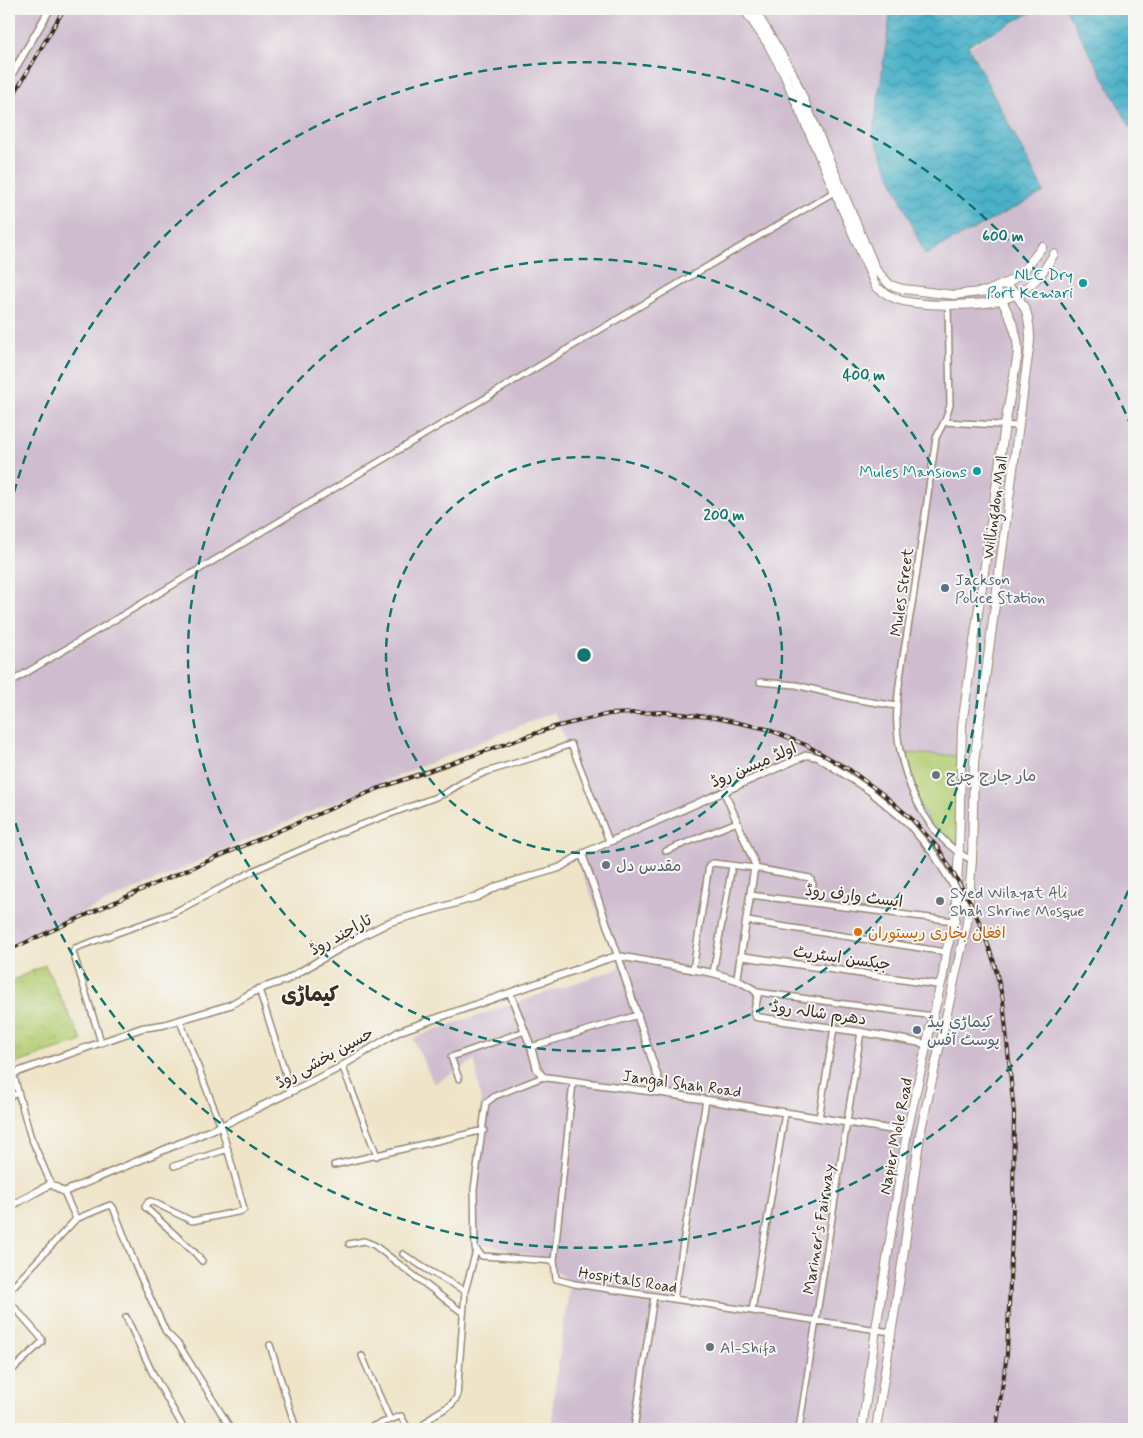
<svg xmlns="http://www.w3.org/2000/svg" width="1143" height="1438" font-family="Mynerve,'Playpen Sans Arabic',sans-serif">
<style>
.industrial{fill:#cfbdcf}
.green{fill:#b3ce74;stroke:#777c49}
.park{fill:url(#park-crowns);stroke:#777c49}
.water{fill:url(#water-waves);stroke:#426e73}
.lines{fill:none;stroke-linecap:round;stroke-linejoin:round}
.minor-casing{stroke:#958773;stroke-width:8}
.tertiary-casing{stroke:#958773;stroke-width:9}
.secondary-casing{stroke:#958773;stroke-width:10}
.minor{stroke:#fff;stroke-width:5}
.tertiary{stroke:#fff;stroke-width:6}
.secondary{stroke:#fff;stroke-width:8}
.rail-casing{stroke:#3b2a1e;stroke-width:4}
.rail{stroke:#f6f6f2;stroke-width:2;stroke-dasharray:5.5;stroke-linecap:butt}
.ring{fill:none;stroke:#0f766e;stroke-width:2.5;stroke-dasharray:9 6}
.culture-dot{fill:#0f9aa8;stroke:#f6f6f2;stroke-width:2}
.service-dot{fill:#5c6f8a;stroke:#f6f6f2;stroke-width:2}
.worship-dot{fill:#6b7280;stroke:#f6f6f2;stroke-width:2}
.food-dot{fill:#e8710a;stroke:#f6f6f2;stroke-width:2}
.labels{text-anchor:middle;stroke-width:4;stroke-linejoin:round;paint-order:stroke}
.culture-label{font-size:16px;fill:#0d838f;stroke:#f6f6f2;text-anchor:end}
.street-label{font-size:16px;fill:#3b2a1e;stroke:#f6f6f2}
.service-label{font-size:16px;fill:#4e5e75;stroke:#f6f6f2;text-anchor:start}
.worship-label{font-size:16px;fill:#5b616d;stroke:#f6f6f2;text-anchor:start}
.food-label{font-size:16px;fill:#c56008;stroke:#f6f6f2;text-anchor:start}
.district-label{font-size:21px;font-weight:bold;fill:#3b2a1e;stroke:#f6f6f2}
.centre{fill:#0f766e;stroke:#f6f6f2;stroke-width:2.5}
.ring-label{font-size:15px;text-anchor:middle;font-weight:bold;fill:#0f766e;stroke:#f6f6f2;stroke-width:4;stroke-linejoin:round;paint-order:stroke}
</style>
<defs>
<pattern id="park-crowns" width="20" height="18" patternUnits="userSpaceOnUse" patternTransform="scale(1.25)"><rect width="20" height="18" fill="#b3ce74"/><path d="M2 6a3 3 0 1 1 6 0M12 15a3 3 0 1 1 6 0" fill="none" stroke="#9bb164"/></pattern>
<pattern id="water-waves" width="16" height="10" patternUnits="userSpaceOnUse" patternTransform="scale(1.25)"><rect width="16" height="10" fill="#49b1c8"/><path d="M0 5q4-4 8 0t8 0" fill="none" stroke="#3e90a2"/></pattern>
</defs>
<rect width="100%" height="100%" fill="#f6f6f2"/>
<filter id="ink" filterUnits="userSpaceOnUse"><feTurbulence type="fractalNoise" baseFrequency=".02" numOctaves="2"/><feDisplacementMap in="SourceGraphic" scale="10" xChannelSelector="R" yChannelSelector="G"/><feConvolveMatrix kernelMatrix="1 2 1 2 8 2 1 2 1" color-interpolation-filters="sRGB"/></filter>
<filter id="wash" filterUnits="userSpaceOnUse"><feTurbulence type="fractalNoise" baseFrequency=".0096" numOctaves="4" result="noise"/><feDisplacementMap in="SourceGraphic" scale="20" xChannelSelector="R" yChannelSelector="G"/><feGaussianBlur stdDeviation="1.12" result="paint"/><feColorMatrix in="noise" values="0 0 0 0 0 0 0 0 0 0 0 0 0 0 0 0 0 1.4 0 .05"/><feComposite in="paint" operator="in"/></filter>
<g filter="url(#wash)">
<rect width="100%" height="100%" fill="#efe4c8"/>
<path class="industrial" d="M9,9H891L873,135L1044,192L970,46L1039,9H1066L1134,134V1429H553V1401L570,1282L539,1257L473,1242L482,1108L475,1060L434,1084L413,1039L437,1029L620,968L576,857L607,843L554,712L301,816L9,945Z"/>
<path class="green" d="M902,753L959,756V852L928,821L910,782Z"/>
<path class="park" d="M45,965L82,1041L9,1066V982Z"/>
<path class="water" d="M891,9H1038L968,45L1044,192L925,255L873,135Z
M1066,9H1134V134Z"/>
</g>
<g filter="url(#ink)">
<g class="lines">
<defs>
<path id="minor" d="M948,305L950,405L946,418L936,438C929,490 921,541 914,592C908,630 900,667 897,705C893,760 920,836 972,860
M944,422L1018,426
M760,682L796,685L853,699L897,706
M9,683L596,332L834,192
M666,851L737,822
M750,895L954,921
M747,921L946,952
M693,970L709,865L713,863L755,868L810,878L813,884L810,902
M713,973L732,866
M259,989L291,1091
M757,992L933,1016
M180,1021L221,1126L244,1209L242,1211L192,1221L151,1201L148,1202L145,1207L195,1253L202,1261
M101,1042L73,952L75,948L173,913L255,870L339,833L444,794L463,782L486,772L542,755L571,744L609,841
M531,1047L638,1015
M342,1065L377,1156
M13,1073L30,1135L51,1184
M543,1077L495,1096L486,1103L474,1189L475,1248L482,1256L554,1261
M459,1079L451,1057L525,1031
M573,1082L554,1261L556,1279L575,1284L891,1332
M9,1097L18,1093
M819,1118L834,1028
M334,1165L484,1130
M174,1166L228,1149
M64,1192L76,1219L110,1205L113,1207L136,1267L166,1332L179,1345L231,1429
M349,1244L364,1241L374,1245L463,1313
M403,1254L426,1269L465,1291
M9,1291L76,1219
M674,1299L706,1100
M9,1301L42,1339V1342L9,1373
M752,1311L785,1113
M126,1317L152,1372L184,1429
M270,1345L296,1429
M362,1356L390,1420
M373,1426L401,1416L408,1429
M419,1429L434,1415L451,1405L457,1397L465,1291L476,1251
M634,1429L654,1296
M799,1429L861,1032"/>
<path id="tertiary" d="M9,79L50,9
M724,791L755,864L737,980
M582,854L618,956L663,1093
M740,956L940,985
M510,993L531,1047L537,1069L543,1077L663,1093L907,1132
M9,1075L142,1028L163,1025L230,1005L259,989L286,980L354,940L390,922L477,897L498,886L559,868L582,854L807,755L818,757L870,791L908,823L934,854L968,910
M9,1207L51,1184L64,1192L221,1126L335,1070L400,1031L607,959L618,956L713,973L737,980L753,989L758,994L754,1013L756,1017L861,1032L927,1044"/>
<path id="secondary" d="M744,9L768,44L784,74L876,287C883,292 890,297 899,300C920,306 970,306 992,302C1003,301 1015,295 1024,289C1038,281 1046,267 1054,254
M754,9L792,72L876,270L890,285L903,289L954,295L988,291L1012,280L1022,273L1042,247
M9,14L12,9
M862,1429L876,1329L907,1132L933,1016L943,975L946,952L955,920L959,850L962,725L1005,425L1018,353C1018,328 1006,310 996,288
M876,1429L903,1258L920,1134L967,923L972,860L974,763L1030,341C1030,329 1029,312 1021,302C1017,295 1011,290 1006,283"/>
</defs>
<use href="#minor" class="minor-casing"/>
<use href="#tertiary" class="tertiary-casing"/>
<use href="#secondary" class="secondary-casing"/>
<use href="#minor" class="minor"/>
<use href="#tertiary" class="tertiary"/>
<use href="#secondary" class="secondary"/>
<defs>
<path id="rail" d="M9,103L64,9
M9,950L161,881L377,789L554,727L609,714L665,712L716,718L767,729L806,745L850,770L884,795L913,820L939,849L969,900L981,926L994,962L1003,1000L1014,1113L1013,1209L1007,1354L996,1429"/>
</defs>
<use href="#rail" class="rail-casing"/>
<use href="#rail" class="rail"/>
</g>
</g>
<g class="ring">
<circle cx="584" cy="655" r="198"/>
<circle cx="584" cy="655" r="396"/>
<path d="M1134 877A593 593 0 0 1 10 803M10 507A593 593 0 0 1 1134 433"/>
</g>
<g class="culture-dot">
<circle cx="1083" cy="283" r="5"/>
<circle cx="977" cy="471" r="5"/>
</g>
<g class="service-dot">
<circle cx="945" cy="588" r="5"/>
<circle cx="917" cy="1030" r="5"/>
</g>
<g class="worship-dot">
<circle cx="936" cy="775" r="5"/>
<circle cx="606" cy="865" r="5"/>
<circle cx="940" cy="901" r="5"/>
<circle cx="710" cy="1347" r="5"/>
</g>
<circle class="food-dot" cx="858" cy="932" r="5"/>
<g class="labels">
<g class="culture-label">
<text x="1073" y="280">NLC Dry<tspan x="1073" dy="18">Port Kemari</tspan></text>
<text x="967" y="477">Mules Mansions</text>
</g>
<g class="street-label">
<text transform="translate(994 507) rotate(-82)" y="6">Willingdon Mall</text>
<text transform="translate(901 592) rotate(-82)" y="6">Mules Street</text>
<text transform="translate(753 764) rotate(-23)" y="6">اولڈ میسن روڈ</text>
<text transform="translate(854 895) rotate(7)" y="6">ایسٹ وارف روڈ</text>
<text transform="translate(340 934) rotate(-29)" y="6">تاراچند روڈ</text>
<text transform="translate(842 957) rotate(8)" y="6">جیکسن اسٹریٹ</text>
<text transform="translate(819 1012) rotate(8)" y="6">دھرم شالہ روڈ</text>
<text transform="translate(324 1057) rotate(-29)" y="6">حسین بخشی روڈ</text>
<text transform="translate(682 1083) rotate(8)" y="6">Jangal Shah Road</text>
<text transform="translate(895 1136) rotate(-79)" y="6">Napier Mole Road</text>
<text transform="translate(818 1229) rotate(-81)" y="6">Mariner's Fairway</text>
<text transform="translate(628 1279) rotate(9)" y="6">Hospitals Road</text>
</g>
<g class="service-label">
<text x="955" y="585">Jackson<tspan x="955" dy="18">Police Station</tspan></text>
<text x="927" y="1027">کیماڑی ہیڈ<tspan x="927" dy="18">پوسٹ آفس</tspan></text>
</g>
<g class="worship-label">
<text x="946" y="781">مار جارج چرچ</text>
<text x="616" y="871">مقدس دل</text>
<text x="950" y="898">Syed Wilayat Ali<tspan x="950" dy="18">Shah Shrine Mosque</tspan></text>
<text x="720" y="1353">Al-Shifa</text>
</g>
<g class="food-label">
<text x="868" y="938">افغان بخاری ریستوران</text>
</g>
<g class="district-label">
<text x="310" y="1001">کیماڑی</text>
</g>
</g>
<circle cx="584" cy="655" r="8" class="centre"/>
<g class="ring-label">
<text x="1003" y="241">600 m</text>
<text x="864" y="380">400 m</text>
<text x="724" y="520">200 m</text>
</g>
<rect width="1143" height="1438" fill="none" stroke="#f6f6f2" stroke-width="30"/>
</svg>
